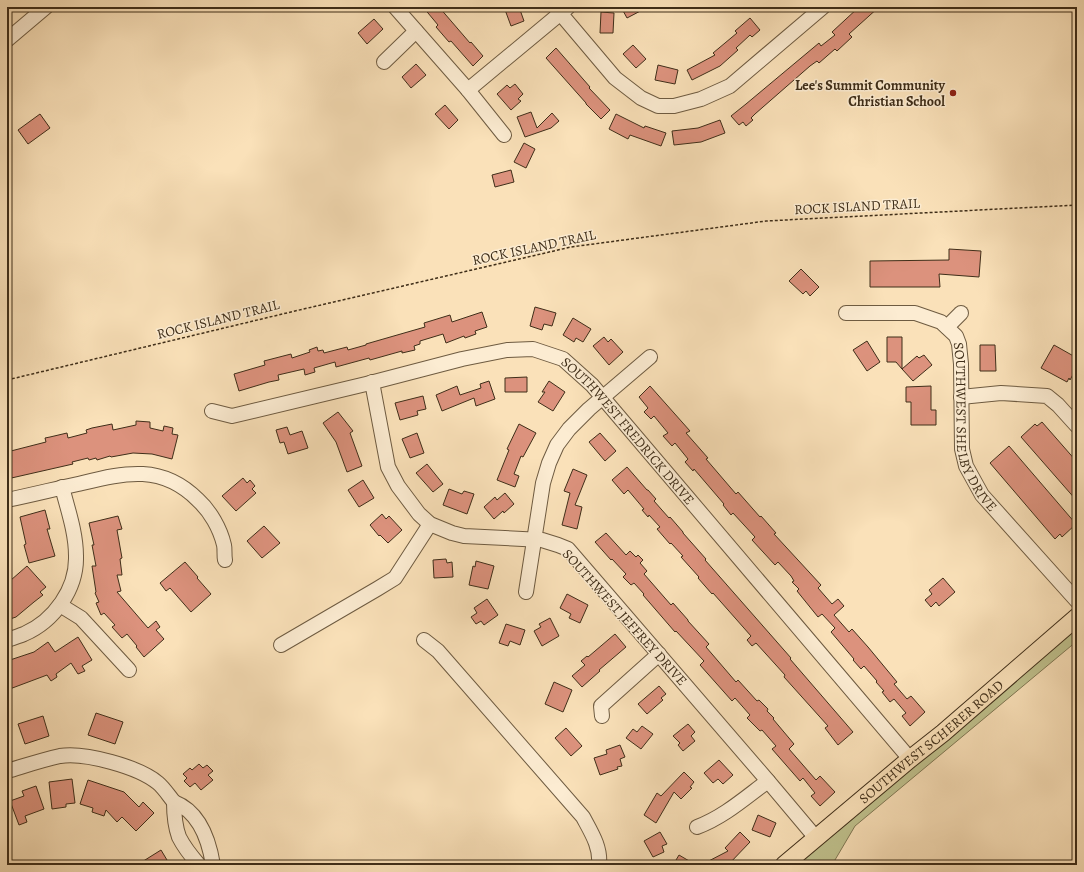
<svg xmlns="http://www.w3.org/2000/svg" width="1084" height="872" font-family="Alegreya,serif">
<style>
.green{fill:#c0c28e;stroke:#807854}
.building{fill:#dc927d;stroke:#3f2e19}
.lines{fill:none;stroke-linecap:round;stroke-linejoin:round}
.minor-casing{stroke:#6e5b41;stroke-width:16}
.major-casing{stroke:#3f2e19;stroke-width:19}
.path{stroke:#3f2e19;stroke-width:1.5;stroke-dasharray:3 2;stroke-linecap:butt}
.minor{stroke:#fcecd2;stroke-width:14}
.major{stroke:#fae1b9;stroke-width:17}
.poi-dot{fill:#8f2418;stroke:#fcecd2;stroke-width:1.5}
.labels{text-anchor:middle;stroke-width:3;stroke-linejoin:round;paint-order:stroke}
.poi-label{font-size:14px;font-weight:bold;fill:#3f2e19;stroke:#fcecd2;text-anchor:end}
.street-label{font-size:14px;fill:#3f2e19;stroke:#fcecd2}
</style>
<rect width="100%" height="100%" fill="#fae1b9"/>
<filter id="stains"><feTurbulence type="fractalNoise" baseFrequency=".005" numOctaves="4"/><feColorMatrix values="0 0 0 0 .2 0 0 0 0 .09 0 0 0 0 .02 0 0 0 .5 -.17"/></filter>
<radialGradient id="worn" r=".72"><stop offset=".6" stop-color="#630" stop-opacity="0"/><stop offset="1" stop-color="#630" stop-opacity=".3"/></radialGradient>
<path class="green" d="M1077,622V641L855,826L832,865H792Z"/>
<path class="building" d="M423,7H439L470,43L471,42L483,56L473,66L451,41L449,42L436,27L438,25Z
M504,7H519L524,21L511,26Z
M621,7H648L627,18Z
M859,7H879L849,34L852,37L837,51L835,49L819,63L817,61L810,66L755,114L751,118L753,120L746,126L743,122L739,125L731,116L746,104L819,43L821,46L835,35L832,32Z
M601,12L614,13L613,33H600Z
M750,18L760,30L752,37L750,35L736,48L738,50L720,66L692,80L687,70L715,55L713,53L737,33L735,31Z
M374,19L383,29L367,44L358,33Z
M633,45L646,59L636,68L623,54Z
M556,48L590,87L589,88L610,110L601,119L586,104V103L546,58Z
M416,64L426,75L411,88L402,77Z
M658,65L678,70L675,84L655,80Z
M515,84L523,94L518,99L521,101L511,110L497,94L507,85L510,88Z
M445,105L458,120L449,129L435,114Z
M531,112L537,128L552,113L559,121L551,128L525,137L517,117Z
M40,114L50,128L28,144L18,130Z
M616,114L644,128L645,126L666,133L661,146L630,135L628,139L609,129Z
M720,120L725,133L701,142L674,145L672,131L698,128Z
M524,143L535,149L526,168L514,162Z
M511,170L514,182L495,187L492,175Z
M949,249L981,251L979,277L939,274L940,287H870V261L949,260Z
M801,269L819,287L810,296L806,291L803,294L789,281Z
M535,307L556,313L552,326L544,324L542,330L530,326Z
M482,312L487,327L475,331L476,334L465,338L464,336L446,343L443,334L420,341V344L414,346L415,350L402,353V351L370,360L369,358L336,367L335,362L314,368L315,372L305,375L304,369L278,375L279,380L269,382L239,391L234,374L265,365L264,361L291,354L292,358L310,352L309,350L317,347L318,351L323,350L324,353L347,347L348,350L366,345V344L425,327L424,323L450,315L452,322Z
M573,318L591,329L583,342L576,338L574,342L563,335Z
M604,337L608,342L611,339L623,352L609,365L593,346Z
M887,337H902V369L896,362H887Z
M867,341L880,362L867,371L853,350Z
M980,345H995L996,371H980Z
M1054,345L1077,358V367L1070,380L1069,378L1067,382L1041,368Z
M924,355L932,365L913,381L902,369L917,356L919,358Z
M527,377V392H505V378Z
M489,381L495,399L476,406L474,398L442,411L436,395L457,386L460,395L481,388L480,384Z
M549,381L565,392L553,411L538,402L545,392H542Z
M650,386L690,431L686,433L708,458L706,459L736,494L738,492L760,517L761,516L776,533L774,534L821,585L818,588L832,604L838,599L844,606L834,615L849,632L852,629L868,647L897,682L894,684L907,699L911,696L925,712L910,726L902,716L906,713L894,699L890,702L882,692L884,691L876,682L877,681L864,666L861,669L853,660L854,659L831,632L835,628L822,614L818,617L797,591L799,589L792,582L794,581L791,576L778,562L775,565L752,540L755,537L733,513L731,515L723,505L724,504L694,469L693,471L685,462L688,459L675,443L672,446L663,436L668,433L654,416L651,419L644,412L648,408L639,397Z
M931,386V410H936V425H911V402H906V387Z
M423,396L426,409L417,411L418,415L400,420L395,403Z
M338,412L353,431L350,433L362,466L347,472L336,442L323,423Z
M136,421L150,422V428L163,431L164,426L173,428L172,434L178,435L172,459L152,454L133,453L111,457L110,456L97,460L96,458L89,460L88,458L72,462L73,464L7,479V452L46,442L45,438L50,437L67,433L68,438L87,433L86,430L92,428L112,424L113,430L136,425Z
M1042,422L1077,462V501L1021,437L1035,424L1037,426Z
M519,424L536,433L523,457L521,456L514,474L519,476L515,487L497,480L509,450L507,449Z
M287,427L290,435L302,431L308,448L288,454L284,442L280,443L276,430Z
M417,433L424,453L410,458L402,439Z
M600,433L616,451L605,461L589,442Z
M1009,446L1076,524L1062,537L1060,534L1055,539L990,463Z
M427,464L443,484L433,492L416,473Z
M627,467L647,490H648L656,499L654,501L669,518L670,517L683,532V533L706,559L705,560L791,658L790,659L853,732L838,745L825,728L828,726L784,677L785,675L756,643L752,646L747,640L751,636L713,593L712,594L698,578L699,577L681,557L683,556L671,543L670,544L657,529L660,527L649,515L648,517L642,510L644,509L628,490L624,494L612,480Z
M573,469L587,475L575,505L582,507L577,529L562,525L570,493L564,491Z
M243,478L247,483L250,480L255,486L252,489L256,493L236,511L222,496Z
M363,480L374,498L359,507L348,490Z
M449,489L462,494L464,491L474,494L467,514L443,505Z
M505,493L514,504L504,513L503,511L494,519L484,507L495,497L497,500Z
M45,510L50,529H47L55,556L29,563L24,545L26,544L20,517Z
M382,514L386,519L389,516L402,530L388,543L380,535L379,536L370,525Z
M118,516L122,529L117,530L122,558L120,559L122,575H117L121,591L117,592L148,628L156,621L160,627L156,630L164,639L144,657L136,647L137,646L127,634L122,638L112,627L115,625L104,613L101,615L96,603L99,602L95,593L96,592L92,566H96L92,545H94L89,523Z
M264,526L280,543L262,558L247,541Z
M606,533L626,555L630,551L636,557L638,555L643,560L640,563L647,571L644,574L671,605L673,603L688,620V621L709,644L706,647L736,682L738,680L757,701L759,700L768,709L767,711L774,718L773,719L794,744L789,749L816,780L820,776L835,792L820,806L811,796L815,793L803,778L800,781L772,749L776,746L762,730L760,731L747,718L750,715L735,698L732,701L700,665L704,661L676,631L675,632L643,595L644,594L634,583L631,585L623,577L626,574L612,559L611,560L595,542Z
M446,559L447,563L452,562L453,577L434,578L433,560Z
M476,561L494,566L488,589L469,585L473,566L475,567Z
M185,562L198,577L197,578L211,594L191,612L170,588L166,591L160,583Z
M27,566L46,587L40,592L43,595L34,602L16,617L7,620V576L11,580Z
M943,578L955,592L939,606L936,602L931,607L925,600L932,594L929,590Z
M567,594L588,605L580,623L569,618L571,614L560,608Z
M487,599L498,615L484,625L481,621L476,624L471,617L477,613L474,608Z
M550,618L559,636L542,646L534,631L541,627L539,624Z
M506,624L525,630L520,645L510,641L508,646L499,643Z
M615,634L626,647L599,670L600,671L582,687L572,676L585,665L581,661L587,656L588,657Z
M78,637L92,660L82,666L85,671L78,674L71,663L56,674L57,677L51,681L47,675L7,690V661L34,652L48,642L55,652Z
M554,682L572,690L563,712L545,704Z
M659,686L666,694L661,698L663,700L647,714L638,704Z
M96,713L123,722L115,744L88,735Z
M43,716L49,736L25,744L18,724Z
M688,724L695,732L691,736L695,741L683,751L678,745L680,743L673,736Z
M642,726L653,734L641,749L626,738L633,729L637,732Z
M566,728L582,746L571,756L555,738Z
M620,745L625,757L620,759L622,766L617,767L618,769L600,775L594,758L607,754L606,750Z
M719,760L733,775L723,784L718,779L713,783L704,773Z
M199,764L203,768L207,765L213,771L208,775L213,780L201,790L195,783L190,787L184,781L187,778L183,774L190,768L192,770Z
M684,772L694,782L690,787L692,788L681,799L674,792L656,823L644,815L657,793L661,796Z
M72,779L75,803L66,804V807L52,809L49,782Z
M88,780L124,792L139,807L143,802L154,813L136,831L122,817L117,822L106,810L104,816L92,812L93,808L80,804Z
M36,786L44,809L25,816L27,822L19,825L10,801L24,796L22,791Z
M758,815L776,823L770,837L752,830Z
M660,832L667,844L662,846L664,852L653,857L644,841Z
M740,832L750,842L728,865H701L728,851L725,848Z
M161,850L170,865H137Z
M679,855L696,865H673Z"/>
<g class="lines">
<defs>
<g id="minor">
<path d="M395,7L468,90L504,135"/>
<path d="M555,7L615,78L641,98L658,106H674L701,99L730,86L823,7"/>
<path d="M7,40L46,7"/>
<path d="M384,62L416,31"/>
<path d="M468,90L568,7"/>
<path id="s1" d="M846,313H915L941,322L956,336L959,344L961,364L962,449L966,466L982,495L1077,601"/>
<path d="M947,327L961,313"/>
<path d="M372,382L388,467L398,486L419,514L430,524L452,533L464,536L542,540L558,545L568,549L768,781L816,838"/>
<path d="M961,397L1001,393L1047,396L1058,405L1077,426"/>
<path id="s2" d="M212,411L232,416L366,384L462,359L507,350L533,349L563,359L592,385L910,759"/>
<path d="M7,500C31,495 55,489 78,484C124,473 161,463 198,500C210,511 220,528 224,545C225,549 224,555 225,560"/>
<path d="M526,592L543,483L549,463L557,445L569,429L589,409L650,357"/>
<path d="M60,605L81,618L129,670"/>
<path d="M7,640C13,638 19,636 24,634C54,621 77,589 76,556C76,533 68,510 62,487"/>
<path d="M424,640L438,651L583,817C591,832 601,847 599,865"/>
<path d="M281,645L377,589L395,578L430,524"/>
<path d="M602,716L601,706L659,654"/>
<path d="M7,771C24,766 42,760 60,756C85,752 139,767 158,783C164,788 169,796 174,802"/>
<path d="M697,827C724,817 746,797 768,781"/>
<path d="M199,865C192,857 184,847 179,837C175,826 174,814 174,802C200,812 209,840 213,865"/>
</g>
<g id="major">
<path id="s3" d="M784,865L910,759L943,733L1077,617"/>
</g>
</defs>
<use href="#minor" class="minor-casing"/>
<use href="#major" class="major-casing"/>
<path class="path" d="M7,380L295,311L571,247L766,221L1077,205"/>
<use href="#minor" class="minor"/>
<use href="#major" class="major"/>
</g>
<circle class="poi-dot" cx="953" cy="93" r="4"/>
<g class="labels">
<g class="poi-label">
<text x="945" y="90">Lee's Summit Community<tspan x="945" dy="16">Christian School</tspan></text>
</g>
<g class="street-label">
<text transform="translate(857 206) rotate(-3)" y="5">ROCK ISLAND TRAIL</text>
<text transform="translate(534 247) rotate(-12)" y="5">ROCK ISLAND TRAIL</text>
<text transform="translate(218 319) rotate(-14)" y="5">ROCK ISLAND TRAIL</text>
<text dy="5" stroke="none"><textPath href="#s1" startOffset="212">SOUTHWEST SHELBY DRIVE</textPath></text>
<text dy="5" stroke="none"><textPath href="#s2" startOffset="458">SOUTHWEST FREDRICK DRIVE</textPath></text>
<text transform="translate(625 617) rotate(48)" y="5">SOUTHWEST JEFFREY DRIVE</text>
<text dy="5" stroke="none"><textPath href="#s3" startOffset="192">SOUTHWEST SCHERER ROAD</textPath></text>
</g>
</g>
<rect width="1084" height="872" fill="none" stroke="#fae1b9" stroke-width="24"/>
<rect x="8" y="8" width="1068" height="856" fill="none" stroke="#3f2e19" stroke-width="2"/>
<rect x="12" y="12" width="1060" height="848" fill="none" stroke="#3f2e19"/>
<rect width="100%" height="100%" filter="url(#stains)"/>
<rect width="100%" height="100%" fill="url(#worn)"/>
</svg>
